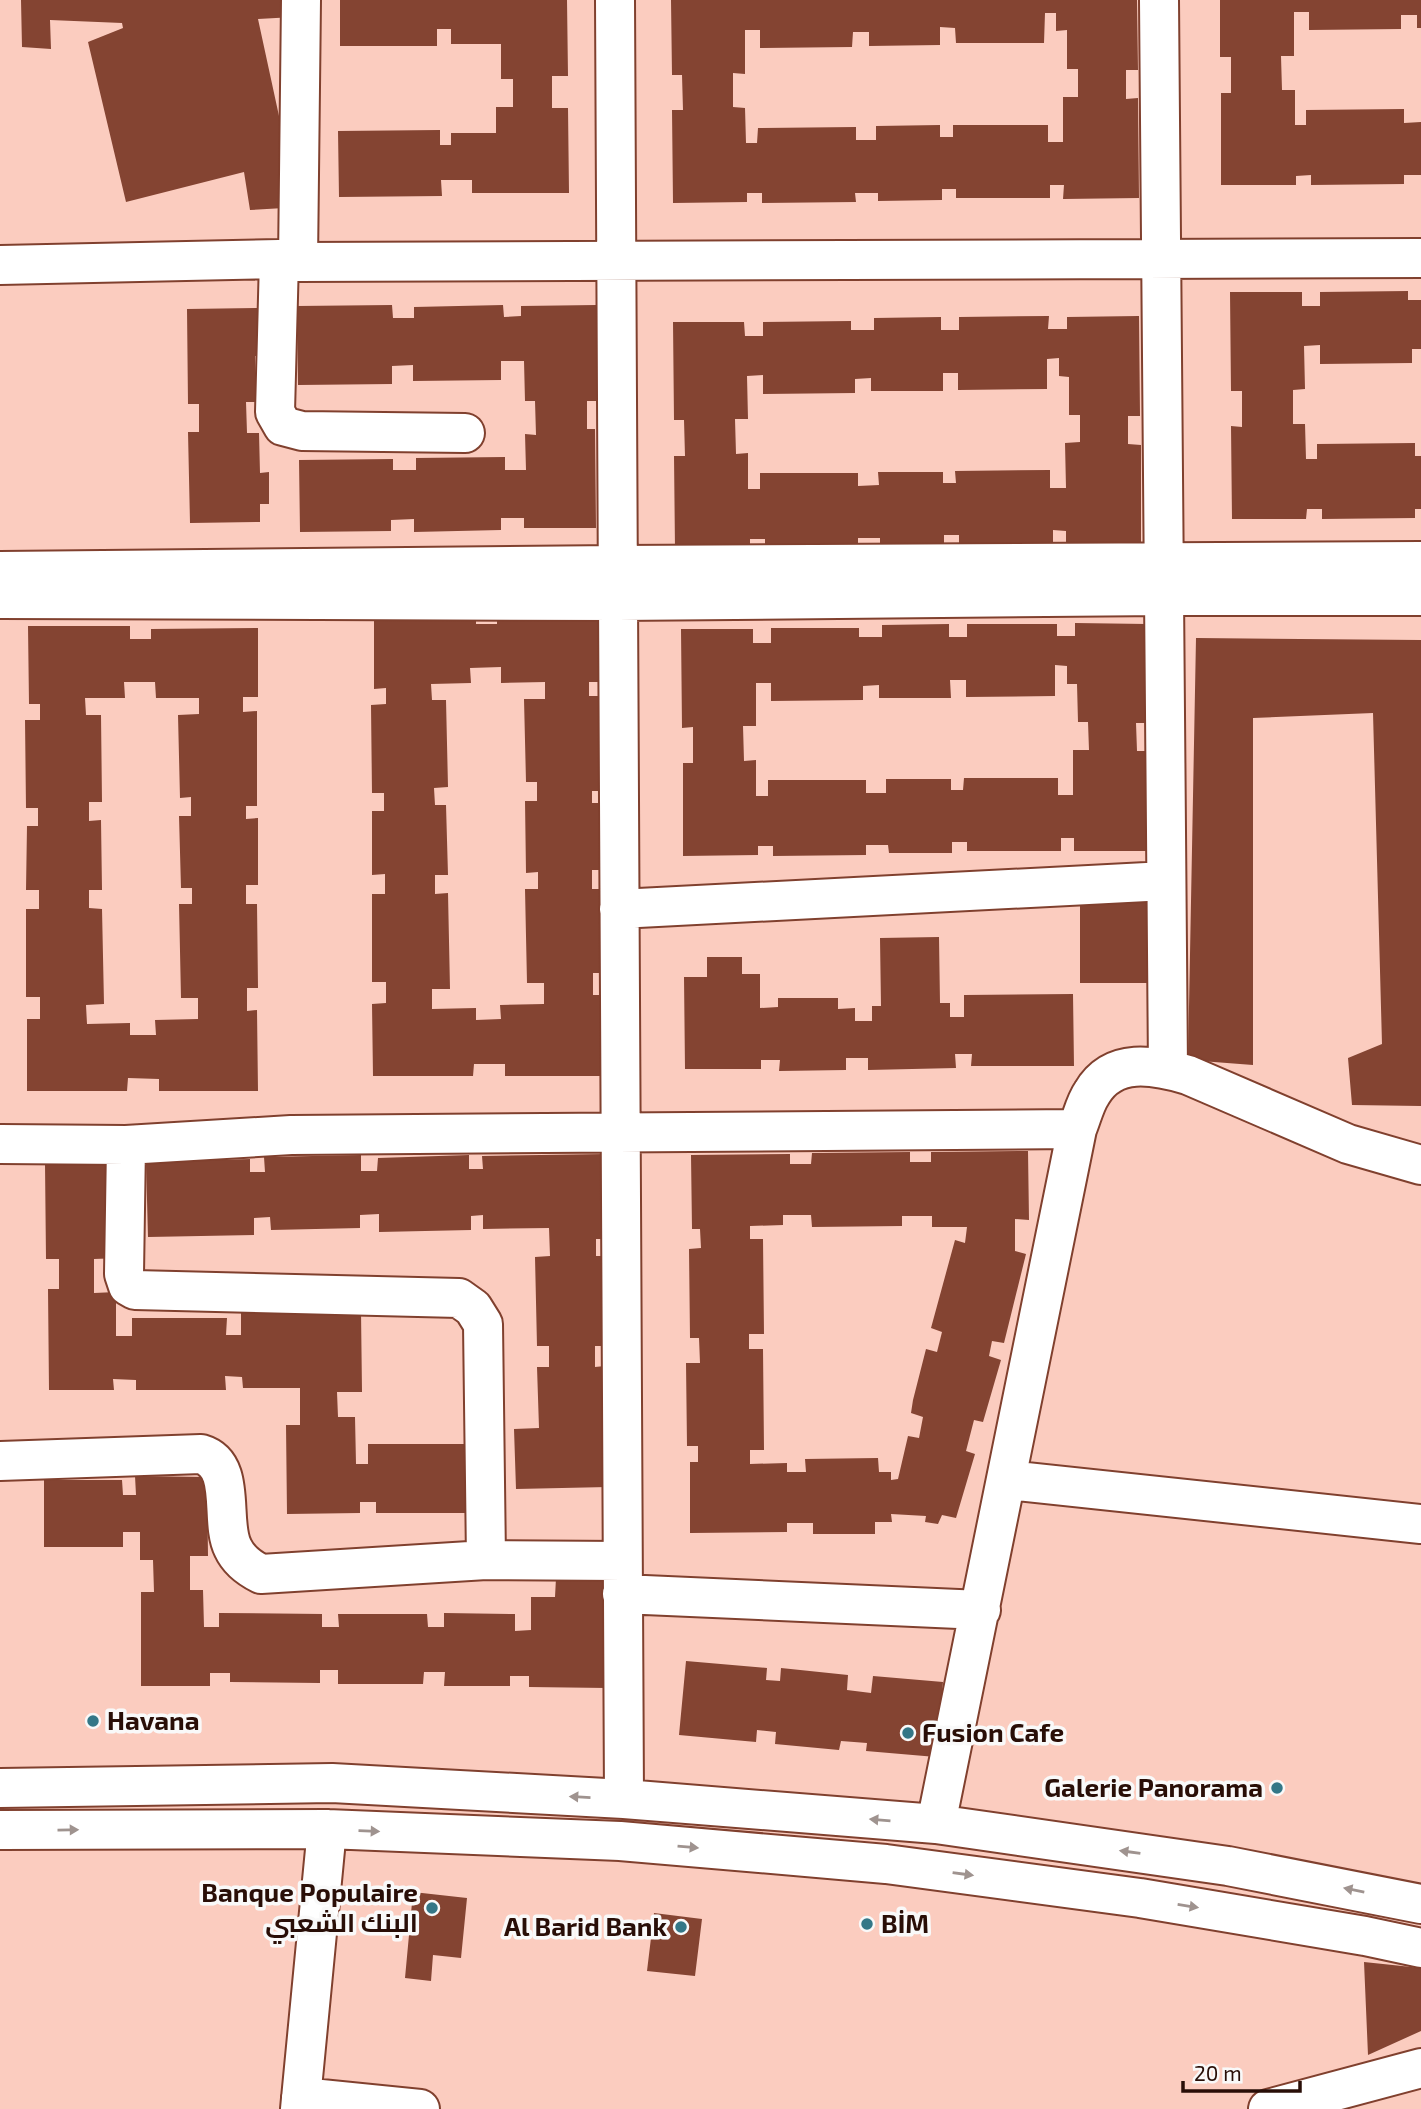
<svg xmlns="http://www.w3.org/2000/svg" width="1421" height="2109" font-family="'Exo 2',Cairo,sans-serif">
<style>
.building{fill:#844432;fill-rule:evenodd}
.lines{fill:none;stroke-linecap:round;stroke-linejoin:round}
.minor-casing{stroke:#80402e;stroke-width:42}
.minor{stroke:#fff;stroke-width:38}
.oneway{fill:#9f938f}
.poi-dot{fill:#347787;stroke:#f9f9f9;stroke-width:2.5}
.labels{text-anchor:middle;stroke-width:7;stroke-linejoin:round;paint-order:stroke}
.poi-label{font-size:26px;font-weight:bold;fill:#290e07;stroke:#f9f9f9;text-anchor:start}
</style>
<rect width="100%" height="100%" fill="#fbccbf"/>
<path class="building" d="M21,0H293L294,17L258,19L287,153L284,208L250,210L244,172L126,202L88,42L123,28L122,23L50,20L51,49L22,47Z
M340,0H567L568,76H552V108H568L569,193H472V180H441L442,196L339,197L338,131L440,130V145H451V133H496V107H513V79H501V44H451V29H437V46H340Z
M671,0H1137L1138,70H1126V99L1138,98L1139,198L1063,199L1064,185H1050V198H956V189H942V200L878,201V193H855L856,202L762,203V193H747V202L673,203L672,110H683L682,75H672ZM1045,13H1056V31L1067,30V69H1078V97H1063V142H1048V125H953V137H940V125L876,126V140H856V127L758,128L757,143H746L745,108L733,107V73L745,74V30H760V48L852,47L853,32H869V46L940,45V27L955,28L956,43H1044Z
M1220,0H1421V28H1417V15H1401V29L1309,30V12H1294V56H1281L1282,90H1295V125H1306V110L1404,109V123L1421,122V175H1404V184L1311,185V175L1296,176V185H1221V93H1231V57H1220Z
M1408,291V300H1421V349H1412V363L1320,364V345L1304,346L1305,389L1293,390V424H1305L1306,459H1317V444L1415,443V456H1421V509H1415V518L1322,519V509H1307L1306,519H1232L1231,426L1242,427V391H1231L1230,292H1302V306H1320V292Z
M392,305L393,318H414V307L503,305L504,317L521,316V306L596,305L597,401H587V429H595L596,528H524V518H501V530L414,532V519L391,520V531L300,532L299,460L393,459V470H416V458L505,457V470H526L525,434L536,435L535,401H525L524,361H501V380L413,381V365L392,366V384L298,385L297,306Z
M259,308L269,356H255L256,402H246L247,433H259L260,473L269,472V504H260V522L190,523L188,432H199V404H188L187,309Z
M1049,316L1048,329H1067V317L1139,316L1140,416H1128V444L1141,445V544L1066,545V531L1053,530V543L959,544V535H944V546H880V538H858V548L765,549V539H750V548L675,549L674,456H685L684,420H674L673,322H744L745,336H763V322L851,321V330H874V318L941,317V330H959V317ZM1059,358V376L1069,377V415H1080V442L1065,443L1066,488H1050V470L955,471L956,483H943V472H878L879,485L858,486V473H760V489H748V453L736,454L735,419H748L747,376L763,375V394L855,393V379L871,378V391H943V373H958V390L1047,389V359Z
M476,610V624H497V614H604V682H589V696H603V791H592V803H603L604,870H592V889H603L604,973H593V995H603V1076H505V1064H474L473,1076H373L372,1004L386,1003V982H372V894H385V874L372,875V811H384V793H372L371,705L386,704V688L374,689V611ZM501,667V683L545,682V699H524L526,782H537V801H525L526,873L538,872V889H525L527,983H544V1004L500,1005L501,1019L476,1020V1008L432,1009V989H450L448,893L435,894V875H448L446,805H435L434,788L448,787L446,700H432L431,684L471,683L470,668Z
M1075,623L1147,624L1149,723H1136L1137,751H1149L1150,851H1074V838H1061V851H967V842H952V853H889L888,845H866V855L773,856V846H758V855L683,856V763H693V727L682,728L681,629H753V643H771V628H859V637H882V625L949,624V637H967V624H1057V636H1075ZM1055,665L1067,666V684H1077L1078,722H1088L1089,750H1073V795H1058V778H964L963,790H951V779H886V793H866V780H768V796H756V760L744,761L743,726H756V683H771V701L863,700V686L879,685V698H951L950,680H966V697L1055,696Z
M28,626H130V639H151V629L258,628V697H243V712L257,711V806H246V819L258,818V885H246V904H257L258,988H247V1011L257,1010L258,1091H159V1079L128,1078L127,1091H27V1019H40V997H26V909H39V890H26L27,826H38V808H26L25,720H40V704H29ZM124,682H155L156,698H199V714L178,715L180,798L191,797V816H179L181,888H192V904H179L181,998H198V1019L155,1020L156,1035H130V1023L87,1024L86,1005L104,1004L102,909L89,908V890H102L101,820L89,821V802H102L101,715H86L85,698H125Z
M1196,638L1421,640V1106L1352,1105L1348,1058L1382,1044L1373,713L1253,718V1065L1188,1060Z
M1080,901L1156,902L1155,983H1080Z
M939,937L940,1003H950V1017H964V995L1073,994L1074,1066H971L972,1054H955L956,1068L868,1070V1058H846V1070L779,1071L780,1060H761V1069H685L684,977H707V957H742V974H760V1008L778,1007V998H838V1009L855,1008V1021H872V1006H881L880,938Z
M1028,1151L1029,1220L1015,1219V1251L1026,1254L1004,1343L992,1341L989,1356L1001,1360L983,1422L974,1420L966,1451L975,1454L956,1518L942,1515L938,1524L925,1522L926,1516L891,1514L892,1522H875V1534H813V1523H787V1532L690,1533V1462H698V1446H687L686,1363H700L699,1338H690L689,1249L701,1248L700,1229H692L691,1155L790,1154V1164H811L812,1153L910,1152V1162H931V1152ZM783,1215H811L812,1227L902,1226V1216H932V1227H967L965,1243L955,1240L931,1328L942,1332L937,1352L926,1349L913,1400L911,1413L923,1417L919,1438L908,1436L898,1479L891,1480V1472H879L878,1458L805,1459L806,1472H787V1463L750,1464V1450H764L763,1349H749V1334H764L763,1239H750V1226L783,1225Z
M606,1154L608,1239H596V1256H606L608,1346H595V1367L605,1366L608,1487L516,1489L514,1429L539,1428L537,1367H549V1346H537L535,1257L550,1256L549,1228L483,1229V1215L471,1216V1230L379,1232V1214L360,1215V1228L271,1230L270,1217L254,1218V1235L148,1237L146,1162L250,1159V1172H265L264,1157L361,1155V1171H377L378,1158L469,1155V1169H483L482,1156Z
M45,1164H120L121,1258L94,1259V1293L116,1292V1336H132V1318H227L226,1335H241V1311H361L362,1392H337L338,1417H355L356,1464H368V1444H472L473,1513H376V1502H360V1513L287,1514L286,1425H300V1388H243L242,1377L225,1376L226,1390H136V1380L113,1379L114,1390H49L48,1289H59V1259H46Z
M135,1476L207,1477L208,1556H190V1590H203L204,1627H219V1613L322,1614V1627H339L338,1614H427L428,1627H444V1613L515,1614V1631L531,1630V1597H555L556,1578H607V1688L529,1687V1676H510V1686H444L445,1672H424L423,1684H338V1670H320V1683L230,1682V1673H210V1686H141V1592H154L153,1560H140V1532H123V1547H44V1480H122L123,1495H136Z
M686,1661L767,1668L766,1680L780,1681L781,1668L848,1675L847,1690L871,1693L873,1676L943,1682L936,1757L866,1751L867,1743L841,1741L839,1750L775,1744L776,1732L757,1730L756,1742L679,1735Z
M413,1892L467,1898L461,1958L433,1955L431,1981L405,1978Z
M654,1913L702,1919L695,1976L647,1971Z
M1364,1962L1421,1968V2031L1368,2055Z"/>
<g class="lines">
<defs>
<path id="minor" d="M615,0L624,1799
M1159,0L1168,1069
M279,259L275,412L283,426L302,431L465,433
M298,262L301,0
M0,265L279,259L298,262L1421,258
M0,571L617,565L1421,561
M0,599L618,601L1164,596H1421
M619,909L1166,881
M0,1144L126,1145L291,1135L1077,1129
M126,1145L124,1274L128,1286L135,1290L459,1298L473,1308L483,1324L486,1560
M0,1461L201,1454C238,1465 219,1521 233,1548C239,1561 249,1568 261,1574L486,1560L622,1561
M1007,1480L1421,1524
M622,1594L981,1610
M0,1788L332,1783L624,1799L936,1824L1228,1866L1421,1904
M936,1824L1077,1129C1082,1117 1085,1103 1092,1093C1113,1057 1154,1065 1188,1075L1348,1144L1421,1165
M0,1830L327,1829L620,1841L886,1864L1140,1898L1365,1936L1421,1948
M301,2097L420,2109
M300,2109L327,1829
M1268,2109L1421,2068"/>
</defs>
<use href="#minor" class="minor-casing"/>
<use href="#minor" class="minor"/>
</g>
<defs><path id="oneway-solid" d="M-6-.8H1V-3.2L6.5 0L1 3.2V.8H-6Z" transform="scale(1.75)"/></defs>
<g class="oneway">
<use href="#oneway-solid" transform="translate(580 1797) rotate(-177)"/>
<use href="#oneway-solid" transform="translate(880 1820) rotate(-175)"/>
<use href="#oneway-solid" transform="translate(68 1830) rotate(-1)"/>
<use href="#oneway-solid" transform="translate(369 1831) rotate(2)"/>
<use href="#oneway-solid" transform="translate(688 1847) rotate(5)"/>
<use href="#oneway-solid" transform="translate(1130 1852) rotate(-172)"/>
<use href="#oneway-solid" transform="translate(963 1874) rotate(8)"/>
<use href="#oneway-solid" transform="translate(1354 1890) rotate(-169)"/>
<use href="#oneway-solid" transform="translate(1188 1906) rotate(9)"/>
</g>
<g class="poi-dot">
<circle cx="93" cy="1721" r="7"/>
<circle cx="908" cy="1733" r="7"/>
<circle cx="1277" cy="1788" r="7"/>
<circle cx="432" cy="1908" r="7"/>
<circle cx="867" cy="1924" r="7"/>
<circle cx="681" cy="1927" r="7"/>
</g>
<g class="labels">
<g class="poi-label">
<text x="107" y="1730">Havana</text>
<text x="922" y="1742">Fusion Cafe</text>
<text x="1263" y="1797" text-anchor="end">Galerie Panorama</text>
<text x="418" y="1902" text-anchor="end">Banque Populaire<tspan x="418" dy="30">البنك الشعبي</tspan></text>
<text x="881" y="1933">BİM</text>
<text x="667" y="1936" text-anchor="end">Al Barid Bank</text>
</g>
</g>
<path d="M1183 2081v10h117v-10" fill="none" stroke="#290e07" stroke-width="3.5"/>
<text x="1194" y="2081" font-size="21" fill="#290e07" stroke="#f9f9f9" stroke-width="5" paint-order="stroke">20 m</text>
</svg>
